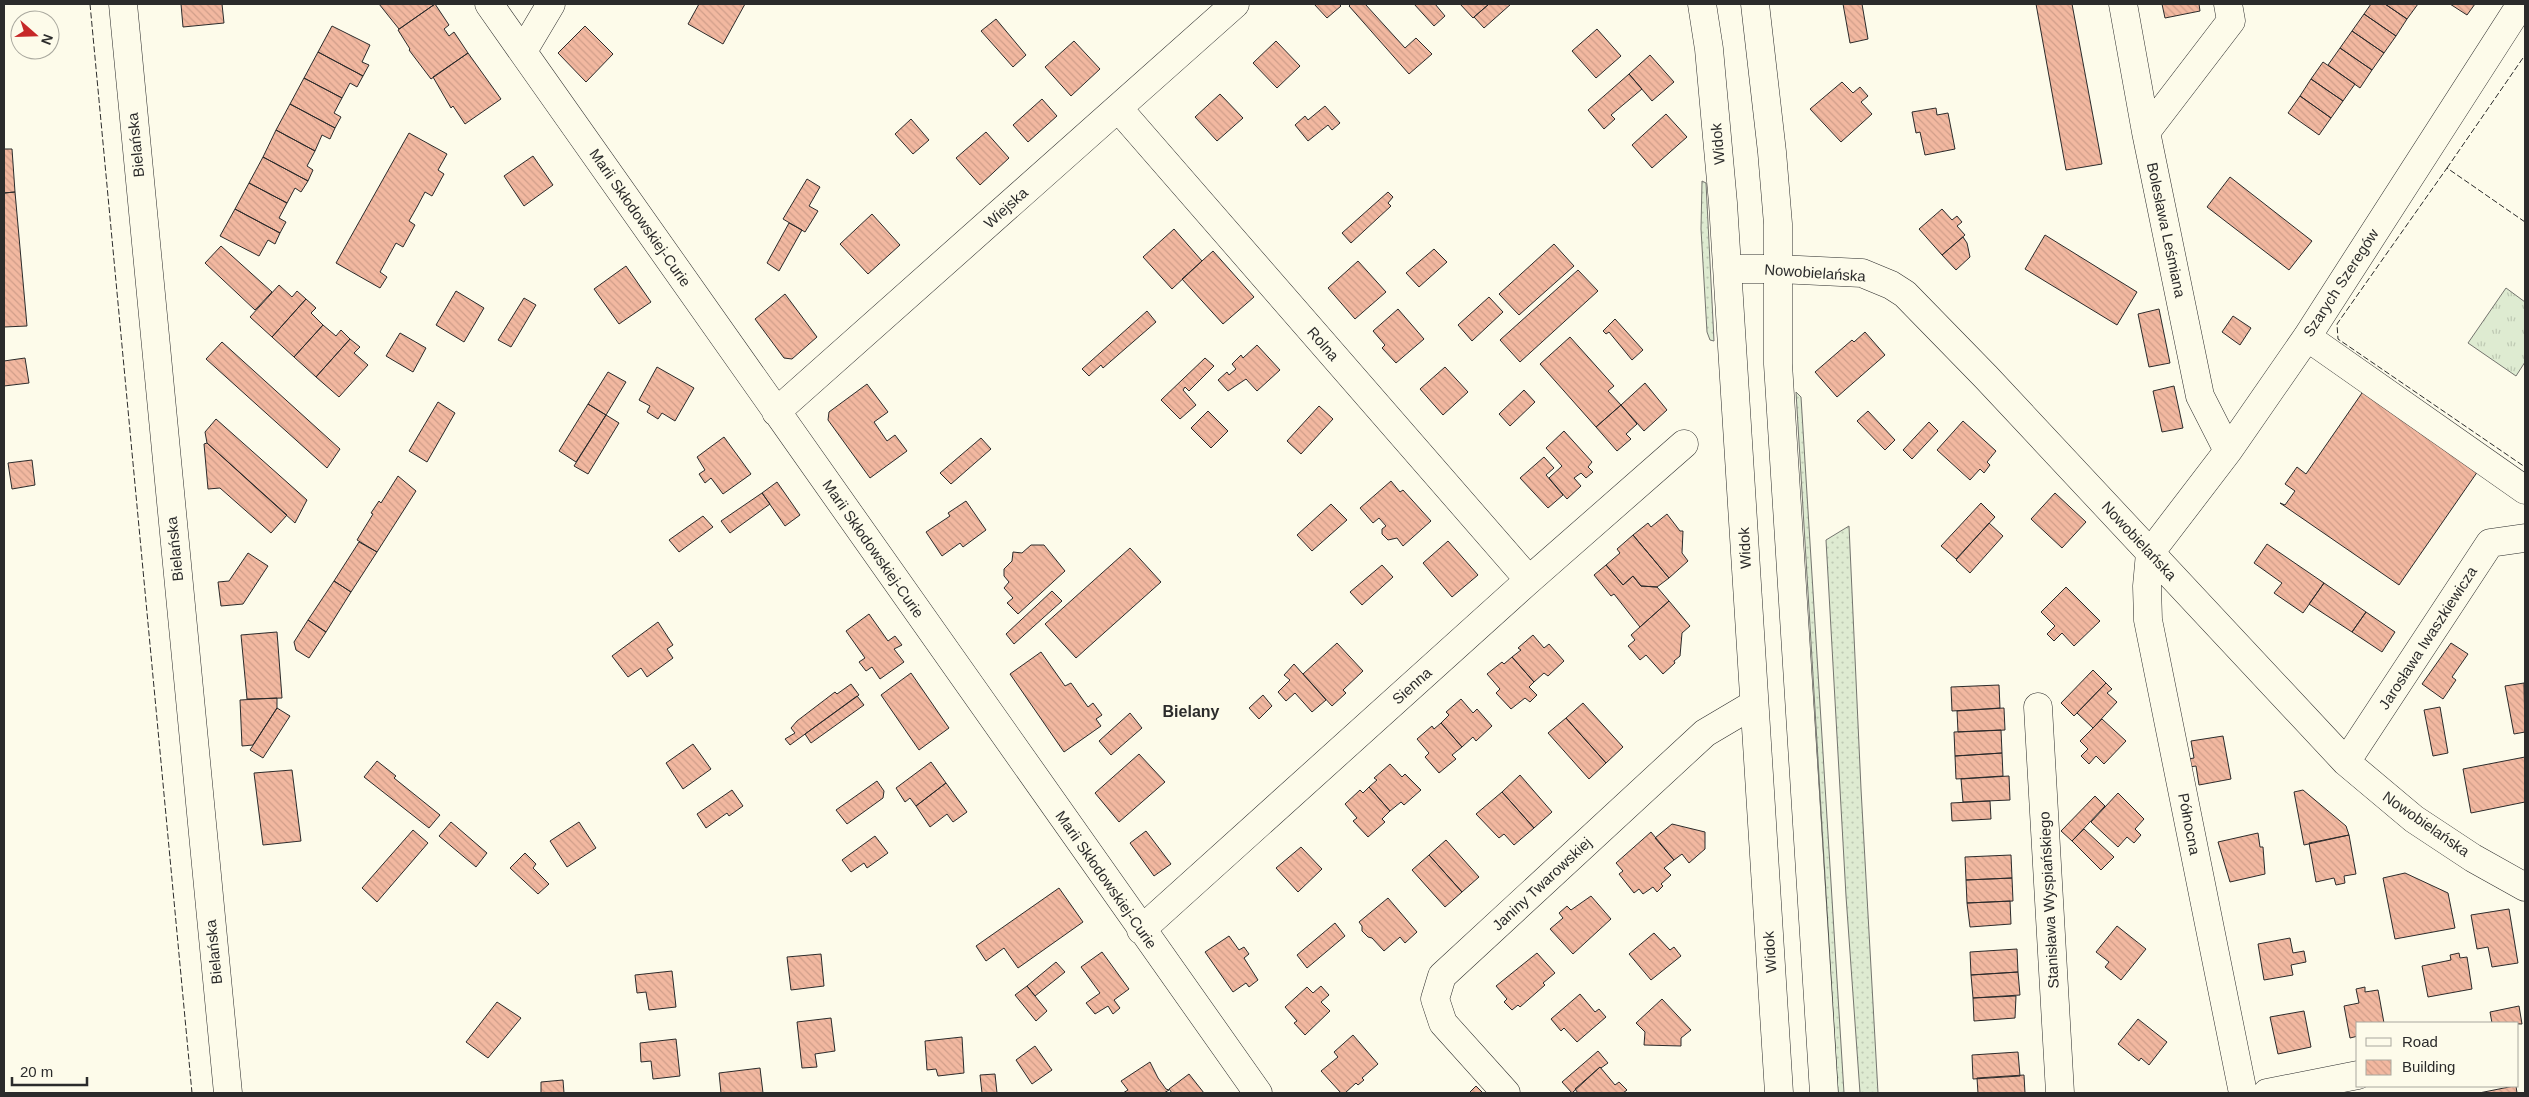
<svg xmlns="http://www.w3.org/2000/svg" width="2529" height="1097" font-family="Arial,sans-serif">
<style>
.grass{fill:url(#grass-dots);stroke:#74746e}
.park{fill:url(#park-tufts);stroke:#74746e}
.building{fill:url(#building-back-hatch);stroke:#2b2b2b}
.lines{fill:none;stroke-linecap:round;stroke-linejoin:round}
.minor-casing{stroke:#2b2b2b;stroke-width:29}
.major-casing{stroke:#2b2b2b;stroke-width:29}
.minor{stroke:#fdfbea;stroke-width:28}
.major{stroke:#fdfbea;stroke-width:28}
.fence{stroke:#2b2b2b;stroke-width:1;stroke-dasharray:6 2.5;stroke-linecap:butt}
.labels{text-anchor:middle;stroke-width:4;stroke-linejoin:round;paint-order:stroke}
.street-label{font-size:15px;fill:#2b2b2b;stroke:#fdfbea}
.neighbourhood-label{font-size:16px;font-weight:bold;fill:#2b2b2b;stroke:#fdfbea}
</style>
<defs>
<pattern id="grass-dots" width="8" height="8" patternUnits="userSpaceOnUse" patternTransform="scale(1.25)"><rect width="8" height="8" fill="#deebd1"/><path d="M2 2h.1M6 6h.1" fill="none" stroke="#bfcab4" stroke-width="1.8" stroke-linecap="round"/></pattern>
<pattern id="park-tufts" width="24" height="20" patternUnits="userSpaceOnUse" patternTransform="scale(1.25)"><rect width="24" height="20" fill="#deebd1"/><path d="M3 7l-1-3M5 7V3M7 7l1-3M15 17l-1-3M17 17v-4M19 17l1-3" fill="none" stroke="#bfcab4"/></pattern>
<pattern id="building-back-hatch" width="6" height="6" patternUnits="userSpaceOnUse" patternTransform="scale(1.25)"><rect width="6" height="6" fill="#f2b8a0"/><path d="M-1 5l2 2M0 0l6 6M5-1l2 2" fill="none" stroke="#d09e8a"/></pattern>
</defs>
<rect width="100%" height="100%" fill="#fdfbea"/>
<path class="grass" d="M1702,181L1706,183L1714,341L1710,340L1707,332L1701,229Z
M1796,392L1801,397L1844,1093H1838Z
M1849,526L1861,789L1878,1093H1860L1846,896L1826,540Z"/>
<path class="park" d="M2506,288L2525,302V362L2516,376L2468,343Z"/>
<path class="building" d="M181,4H222L224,23L183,27Z
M379,4H435L399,29Z
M435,4L449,25L444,29L449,36L454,32L468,53L431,79L409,50L410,49L398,30Z
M699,4H745L723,44L688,24Z
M1314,4H1339L1341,6L1327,18Z
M1351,4H1365L1405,48L1416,38L1432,54L1409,74L1349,6Z
M1414,4H1435L1445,16L1434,26Z
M1460,4H1489L1473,18Z
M1489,4H1511L1484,28L1474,17Z
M1843,4H1862L1868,39L1850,43Z
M2036,4H2072L2102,164L2066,170Z
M2162,4H2199L2200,11L2165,18Z
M2371,4H2385L2407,19L2396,36L2364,14Z
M2385,4H2418L2407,19Z
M2450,4H2475L2467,15Z
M2364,14L2396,36L2384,53L2352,31Z
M996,19L1026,55L1013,67L981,31Z
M332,26L370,45L362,62L369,65L363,76L318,52Z
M585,26L613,54L586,82L558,53Z
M1597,29L1621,56L1596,78L1572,51Z
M2352,31L2384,53L2372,70L2340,48Z
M1074,41L1100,69L1071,96L1045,67Z
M1276,41L1300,66L1277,88L1253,63Z
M2340,48L2372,70L2360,88L2328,65Z
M318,52L363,76L357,87L350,83L342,98L304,78Z
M468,53L501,99L465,124L453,106L451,108L433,77Z
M1650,55L1674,82L1652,101L1629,74Z
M2323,62L2355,84L2343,101L2311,79Z
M1629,74L1642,89L1611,115L1615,119L1604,129L1588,110Z
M304,78L342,98L334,113L341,117L335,128L290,104Z
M2311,79L2343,101L2331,118L2300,96Z
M1842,82L1853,93L1860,87L1868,96L1861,102L1872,114L1841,142L1810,109Z
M1220,94L1243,118L1217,141L1195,117Z
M2300,96L2331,118L2319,135L2288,113Z
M1042,99L1057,116L1028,142L1013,125Z
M290,104L335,128L330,139L322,135L315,151L276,130Z
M1325,106L1340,123L1332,130L1328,125L1308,141L1295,125L1305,116L1308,120Z
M1936,108L1937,115L1948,113L1955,149L1925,155L1920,132L1916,133L1912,112Z
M1666,114L1687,137L1652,168L1632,145Z
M911,119L929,140L913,154L895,134Z
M276,130L315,151L307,166L313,170L308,181L263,157Z
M986,132L1009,158L980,185L956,158Z
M409,133L447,154L438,170L444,174L432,196L425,192L417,207L409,221L415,225L403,247L396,243L380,272L387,277L380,288L336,263Z
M4,149H12L15,192L4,193Z
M533,156L553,185L524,206L504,176Z
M263,157L308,181L301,192L295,188L287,203L249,183Z
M2230,177L2312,241L2289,270L2207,207Z
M807,179L820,187L809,206L818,211L805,232L783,219Z
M249,183L287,203L279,218L286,222L280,233L235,209Z
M15,192L27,326L4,327V193Z
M1388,192L1393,197L1388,203L1391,206L1351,243L1342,233Z
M235,209L280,233L275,244L268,240L259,256L220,236Z
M1942,209L1952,220L1957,216L1962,222L1957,226L1965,235L1942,255L1919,229Z
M872,214L900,245L868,274L840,244Z
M789,223L802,230L779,271L767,263Z
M1174,229L1202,261L1172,289L1143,257Z
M2045,235L2137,292L2117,325L2025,269Z
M1963,237L1967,243L1970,257L1956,270L1942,255Z
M1554,244L1574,266L1519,315L1499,294Z
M221,246L272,292L255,310L205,263Z
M1434,249L1447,262L1419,287L1406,273Z
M1213,251L1254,297L1223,324L1182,279Z
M1358,261L1386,292L1355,319L1328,288Z
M626,266L651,302L619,324L594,289Z
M1578,270L1598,291L1520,362L1500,340Z
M279,285L292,297L297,291L306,299L272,337L250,317Z
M456,291L484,308L464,342L436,325Z
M785,294L817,337L792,359L784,358L755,319Z
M1489,297L1503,312L1472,341L1458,325Z
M524,298L536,305L511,347L498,340Z
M306,299L316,308L311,313L323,325L294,357L272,337Z
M1398,309L1424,339L1396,363L1382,348L1385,345L1373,331Z
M2159,309L2170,363L2149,367L2138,314Z
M1147,311L1156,322L1103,368L1101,365L1089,376L1082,369Z
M2233,316L2251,328L2240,345L2222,332Z
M1615,319L1643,350L1632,360L1609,332L1606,334L1603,331Z
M323,325L336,336L341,330L350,339L316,377L294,357Z
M1865,332L1885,355L1837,397L1815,372L1852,340L1854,342Z
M400,333L426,348L413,372L386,356Z
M1570,337L1614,386L1608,391L1621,405L1596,427L1540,364Z
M350,339L360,347L354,353L368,365L339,397L316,377Z
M222,342L340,449L327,468L206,359Z
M1257,345L1280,370L1257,391L1246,379L1228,391L1218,380L1227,372L1229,375L1236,369L1232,364L1241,355L1243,358Z
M25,358L29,383L4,386V361Z
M1205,358L1214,366L1189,391L1185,387L1183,390L1196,405L1180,419L1161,400Z
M657,367L694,388L675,421L662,413L658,419L647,412L650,406L639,400Z
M1445,367L1468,392L1443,415L1420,389Z
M608,372L626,382L606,415L588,404Z
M1645,383L1667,410L1644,431L1621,405Z
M867,384L888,412L874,422L887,441L895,435L907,451L870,478L828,420L829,412Z
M2174,386L2183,428L2162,432L2153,391Z
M2358,389L2478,471L2399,585L2280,503L2285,505L2295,491L2285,484L2297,467L2306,474L2362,393Z
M1524,390L1535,402L1510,426L1499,414Z
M438,402L455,413L427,462L409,451Z
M588,404L606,415L576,462L559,451Z
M1621,405L1637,424L1626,434L1631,439L1617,451L1596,427Z
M1319,406L1333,419L1301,454L1287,441Z
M1208,411L1228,431L1211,448L1191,428Z
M1868,411L1895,440L1885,450L1857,421Z
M606,415L619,423L588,474L574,466Z
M216,419L307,500L295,523L207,443L205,432Z
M1963,421L1996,451L1987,462L1990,465L1984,473L1980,469L1970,480L1937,450Z
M1929,422L1938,431L1912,459L1903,450Z
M1564,431L1592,462L1588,467L1593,472L1586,478L1581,473L1574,478L1581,486L1567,499L1549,478L1562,466L1546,448Z
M724,437L751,474L723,494L711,478L705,483L699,474L705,470L697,457Z
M981,438L991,449L951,484L940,473Z
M207,443L287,515L271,533L220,488L208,489L204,444Z
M1544,457L1554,468L1546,475L1563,495L1548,508L1520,478Z
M32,460L35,485L12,489L8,463Z
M398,476L416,491L377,552L357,540L373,514L371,513L379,501L381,503Z
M1391,481L1400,492L1403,490L1431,521L1403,546L1397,538L1388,540L1382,534V529L1386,526L1379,518L1373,523L1360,508Z
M777,482L800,515L785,526L762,493Z
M762,493L770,504L730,533L721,521Z
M2055,493L2086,522L2062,548L2031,519Z
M966,501L986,530L963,547L960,543L942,556L926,532L950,516L948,513Z
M1981,503L1995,517L1956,559L1941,546Z
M1331,504L1347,520L1312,551L1297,535Z
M1667,514L1680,531H1683L1682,553L1688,561L1669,578L1633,535L1648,523L1651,527Z
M703,516L713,527L679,552L669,540Z
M1989,523L2003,536L1970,573L1956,560Z
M1633,535L1669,578L1657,587L1641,586L1633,576L1623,585L1606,565L1620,553L1617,549Z
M1448,541L1478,575L1452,597L1423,563Z
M359,542L377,552L351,592L334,581Z
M2267,544L2324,583L2303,613L2274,593L2282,583L2254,563Z
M1031,545H1044L1065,571L1018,614L1007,603L1013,598L1004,588L1009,582L1004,576V569L1012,561L1013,552L1022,553Z
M1130,548L1161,582L1076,658L1045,624Z
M248,553L268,566L243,604L221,606L218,582L229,581Z
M1382,565L1393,577L1362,605L1350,592Z
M1606,565L1623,585L1633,576L1641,586L1657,587L1669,601L1640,627L1614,594L1611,596L1594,575Z
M334,581L351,592L326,632L308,620Z
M2324,583L2366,612L2352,632L2309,604Z
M2066,587L2100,621L2074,646L2062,633L2054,641L2047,634L2055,626L2041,612Z
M1052,591L1062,601L1014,644L1006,634Z
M1669,601L1690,626L1682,633L1680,656L1674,661L1675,663L1663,674L1646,655L1640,660L1628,646L1635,640L1631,635Z
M2366,612L2395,632L2382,652L2352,632Z
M869,614L888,641L895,636L902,645L894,649L904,662L880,679L872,667L866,671L859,662L865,658L846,631Z
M308,620L326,632L309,658L296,650L294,642Z
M658,622L673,645L667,649L673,658L647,677L641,668L628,677L612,656Z
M277,632L282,698L247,699L241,635Z
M1533,635L1544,648L1549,644L1564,661L1548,676L1544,673L1534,682L1512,657L1521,650L1518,648Z
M1337,643L1363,671L1343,690L1346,693L1332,706L1303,674Z
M2451,643L2468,654L2452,677L2456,680L2443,699L2422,684Z
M1041,652L1065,686L1071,683L1088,707L1093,703L1102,715L1096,719L1101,726L1064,752L1010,674Z
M1512,657L1534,682L1529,687L1537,695L1530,702L1525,698L1511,709L1496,693L1500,689L1487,674L1502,662L1504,664Z
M1294,664L1326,700L1312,712L1295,693L1286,701L1278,692L1290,680L1284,675Z
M2093,670L2106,683L2074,716L2061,703Z
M911,673L949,728L919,750L881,695Z
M2106,683L2112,689L2107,693L2117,702L2093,728L2077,713Z
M2524,683L2525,732L2514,734L2505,686Z
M851,684L859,695L790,745L785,739L795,733L791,728L797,721L835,692L837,694Z
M1999,685L2000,708L1952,711L1951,687Z
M1263,695L1272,706L1259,719L1249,708Z
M857,696L864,705L811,743L805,734Z
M277,698V708L253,745L242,746L240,700Z
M1461,699L1473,713L1477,709L1492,726L1476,741L1473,737L1462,747L1441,723L1449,715L1446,712Z
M1583,703L1623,747L1606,763L1566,718Z
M2440,707L2448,753L2433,756L2424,710Z
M277,708L290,716L263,758L250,750Z
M2004,708L2005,730L1958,732L1957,711Z
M1130,713L1142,728L1111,755L1099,741Z
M1566,718L1606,763L1589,779L1548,733Z
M2102,719L2126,741L2104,764L2096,756L2089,764L2081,756L2088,749L2080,741Z
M1441,723L1462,747L1452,755L1456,759L1439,773L1425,757L1429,753L1417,739L1432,726L1434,729Z
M2001,730L2002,753L1955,756L1954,732Z
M2223,736L2231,779L2199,785L2196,766L2189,767L2188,759L2194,758L2191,741Z
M693,744L711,769L683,789L666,763Z
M2002,753L2003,776L1956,779L1955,756Z
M1139,754L1165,782L1119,822L1095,793Z
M2525,757V802L2471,813L2463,769Z
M377,761L396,776L394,778L440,815L429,828L364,777Z
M931,762L946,783L916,806L910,798L905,802L896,788Z
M1390,764L1402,777L1405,774L1421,790L1404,805L1401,802L1390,811L1369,787L1377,780L1374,778Z
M292,770L301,841L263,845L254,773Z
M1520,775L1552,812L1534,828L1502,792Z
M2009,776L2010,800L1963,802L1961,779Z
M877,781L884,791L883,798L847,824L836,810Z
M946,783L967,812L953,822L947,814L930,827L916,806Z
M1369,787L1390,811L1382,819L1385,822L1368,837L1353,821L1357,818L1345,804L1360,790L1363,793Z
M732,790L743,806L729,816L727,813L706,828L697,814Z
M2303,790L2346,826L2349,835L2304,845L2294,792Z
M1502,792L1534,828L1514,845L1504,834L1499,838L1476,814Z
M2118,793L2144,819L2135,829L2141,835L2134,843L2127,837L2118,847L2091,822Z
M2095,796L2105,806L2072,841L2061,831Z
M1990,801L1991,819L1952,821L1951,803Z
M451,822L487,853L476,867L439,836Z
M579,822L596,848L567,867L550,841Z
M1672,824L1705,832V849L1689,863L1682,854L1674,860L1655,838Z
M2084,829L2114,857L2101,870L2072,841Z
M413,830L428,843L377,902L362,888Z
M1146,831L1171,864L1154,876L1130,843Z
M1651,832L1674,860L1664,868L1671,875L1661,884L1663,886L1657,892L1653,887L1643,894L1639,889L1634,893L1619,874L1623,871L1616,863Z
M2258,833L2260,847H2263L2265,874L2230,882L2218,842Z
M2349,835L2356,874L2344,876L2345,883L2336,885L2334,878L2316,882L2309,843Z
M875,836L888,853L867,868L864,863L851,872L842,860Z
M1446,840L1479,877L1462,892L1429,855Z
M1301,847L1322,869L1298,892L1276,868Z
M525,853L536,864L533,868L549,884L538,894L510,868Z
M1429,855L1462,892L1445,907L1412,870Z
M2011,855L2012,878L1966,880L1965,857Z
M2405,873L2448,893L2455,928L2395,939L2383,878Z
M2012,878L2013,901L1967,903L1966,880Z
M1059,888L1083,922L1018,968L1004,948L986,961L976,946Z
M1591,896L1611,919L1573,954L1550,929L1563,918L1559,913L1567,906L1571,910Z
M1388,898L1417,932L1405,943L1400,937L1384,951L1372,938L1368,937L1362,931V926L1359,922Z
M2010,901L2011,924L1970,927L1967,903Z
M2509,909L2518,963L2492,967L2488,947L2477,949L2471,915Z
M1335,923L1345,936L1307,968L1297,955Z
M2117,926L2146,949L2121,980L2105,967L2109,962L2096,952Z
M1654,933L1670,950L1674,947L1681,956L1651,980L1629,954Z
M1229,936L1239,950L1244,947L1249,954L1244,958L1258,980L1249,987L1246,983L1233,992L1205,952Z
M2290,938L2293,953L2304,951L2306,962L2291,965L2293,975L2264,980L2258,944Z
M2017,949L2018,972L1971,975L1970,952Z
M1102,952L1129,989L1114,1000L1120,1008L1113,1014L1108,1006L1095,1014L1086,1003L1100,993L1081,967Z
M1537,953L1555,973L1543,983L1545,985L1520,1007L1518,1005L1512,1010L1504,1002L1507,999L1496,986Z
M2459,953L2460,958L2467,957L2472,989L2428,997L2422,966L2451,960L2450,955Z
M821,954L824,986L791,990L787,957Z
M1056,962L1065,972L1035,996L1027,986Z
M672,971L676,1007L649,1010L646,992L637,993L635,975Z
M2018,972L2020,995L1973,998L1971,975Z
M1027,986L1047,1011L1036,1021L1015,995Z
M1321,986L1329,995L1321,1002L1330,1011L1305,1035L1294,1023L1297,1021L1285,1007L1307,987L1313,993Z
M2365,987V992L2378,990L2384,1023H2358V1036L2350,1038L2344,1006L2359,1003L2356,989Z
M1580,994L1595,1012L1599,1009L1606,1017L1577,1042L1564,1028L1561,1031L1551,1019Z
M2016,996L2015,1018L1974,1021L1973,998Z
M1662,999L1691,1030L1681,1038V1046L1644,1045L1645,1032L1636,1023Z
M497,1002L521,1018L488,1058L466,1042Z
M2519,1006L2522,1024L2492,1023L2490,1012Z
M2304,1011L2311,1047L2278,1054L2270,1017Z
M831,1018L835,1051L815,1054L817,1067L802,1068L797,1022Z
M2138,1019L2167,1042L2149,1065L2141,1058L2139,1061L2118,1044Z
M1353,1035L1378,1064L1362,1078L1364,1080L1358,1085L1356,1083L1345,1093H1341L1321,1071L1338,1057L1334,1052Z
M962,1037L964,1073L938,1076L936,1069L927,1070L925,1041Z
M676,1039L680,1076L653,1079L651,1061L641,1062L640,1043Z
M1035,1046L1052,1070L1032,1084L1016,1060Z
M1598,1051L1608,1063L1601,1068L1600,1067L1572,1093L1562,1082Z
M2018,1052L2020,1076L1973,1079L1972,1055Z
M1150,1062L1158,1078L1166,1089L1169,1090L1164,1093H1123L1128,1090L1121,1081Z
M1600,1067L1615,1085L1619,1082L1627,1090L1623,1093H1578L1575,1089Z
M760,1068L763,1093H721L719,1073Z
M995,1074L997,1093H982L980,1075Z
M1189,1074L1204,1093H1172L1169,1089Z
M2024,1075L2025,1093H1978L1977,1078Z
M563,1080L564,1093H541V1082Z
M1476,1086L1483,1093H1469Z
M2516,1086L2517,1093H2479L2514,1086Z"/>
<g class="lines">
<defs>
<path id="minor" d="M123,4L228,1093
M489,4L1258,1093
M2123,4L2146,132L2200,396L2228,451
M523,51L551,4
M1118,108L1529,580
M2146,132L2231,21L2228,4
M1728,269H1778L1862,273L1891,285L1905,294L1986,377L2346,762L2414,819L2473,858L2525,887
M2307,337L2525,490
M776,412L1235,4
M2150,553L2228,451L2307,337L2521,4
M2150,553L2147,586L2148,620L2243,1093
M2038,707L2060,1093
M2346,762L2490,543L2525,538
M1141,930L1529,580L1684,444
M1506,1093L1443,1023L1435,999L1442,976L1705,733L1754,704
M2267,1093L2358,1075"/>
<path id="major" d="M1702,4L1709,49L1723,203L1779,1093
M1755,4L1772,152L1778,224V364L1824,1093"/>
</defs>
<use href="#minor" class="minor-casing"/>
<use href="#major" class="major-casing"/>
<use href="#minor" class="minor"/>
<use href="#major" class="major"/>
<path class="fence" d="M90,4L192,1093
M2447,168L2525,55
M2525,222L2447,168L2337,324L2338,339L2525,467"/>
</g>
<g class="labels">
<g class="street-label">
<text transform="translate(1718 144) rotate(-95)" y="5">Widok</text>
<text transform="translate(136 145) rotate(-96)" y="5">Bielańska</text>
<text transform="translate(1006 208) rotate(-42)" y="5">Wiejska</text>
<text transform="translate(640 218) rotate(55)" y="5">Marii Skłodowskiej-Curie</text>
<text transform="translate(2166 230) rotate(78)" y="5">Bolesława Leśmiana</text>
<text transform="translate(1815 273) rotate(4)" y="5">Nowobielańska</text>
<text transform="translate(2341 283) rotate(-57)" y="5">Szarych Szeregów</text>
<text transform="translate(1323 344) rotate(49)" y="5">Rolna</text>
<text transform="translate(2139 541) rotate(47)" y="5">Nowobielańska</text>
<text transform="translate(1745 548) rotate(-93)" y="5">Widok</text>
<text transform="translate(175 549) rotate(-96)" y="5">Bielańska</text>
<text transform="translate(873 549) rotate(55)" y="5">Marii Skłodowskiej-Curie</text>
<text transform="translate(2428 638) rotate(-57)" y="5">Jarosława Iwaszkiewicza</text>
<text transform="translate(1412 686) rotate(-42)" y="5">Sienna</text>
<text transform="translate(2189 824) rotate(79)" y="5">Północna</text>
<text transform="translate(2426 824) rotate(35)" y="5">Nowobielańska</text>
<text transform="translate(1106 880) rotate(55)" y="5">Marii Skłodowskiej-Curie</text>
<text transform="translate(1542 884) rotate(-43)" y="5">Janiny Twarowskiej</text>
<text transform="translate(2049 900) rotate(-93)" y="5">Stanisława Wyspiańskiego</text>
<text transform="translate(214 952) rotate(-96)" y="5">Bielańska</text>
<text transform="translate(1770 952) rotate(-94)" y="5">Widok</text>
</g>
<g class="neighbourhood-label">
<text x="1191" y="717">Bielany</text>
</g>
</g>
<rect width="2529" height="1097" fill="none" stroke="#2b2b2b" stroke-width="10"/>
<rect x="2356" y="1022" width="162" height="65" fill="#fdfbea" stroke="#a9a89e"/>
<rect x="2366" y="1038" width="25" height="8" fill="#fdfbea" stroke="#a9a89e"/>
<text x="2402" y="1047" font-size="15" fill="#2b2b2b">Road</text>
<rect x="2366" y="1060" width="25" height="15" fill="url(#building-back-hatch)" stroke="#a9a89e"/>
<text x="2402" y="1072" font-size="15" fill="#2b2b2b">Building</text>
<g transform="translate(35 35) rotate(110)"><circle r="24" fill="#fdfbea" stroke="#a9a89e"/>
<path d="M0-4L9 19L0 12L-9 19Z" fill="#c62828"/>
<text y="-8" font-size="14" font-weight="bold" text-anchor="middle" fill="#2b2b2b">N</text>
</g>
<path d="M12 1077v8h75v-8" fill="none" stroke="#2b2b2b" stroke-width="2.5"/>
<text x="20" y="1077" font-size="15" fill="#2b2b2b" stroke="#fdfbea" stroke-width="4" paint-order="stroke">20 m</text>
</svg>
